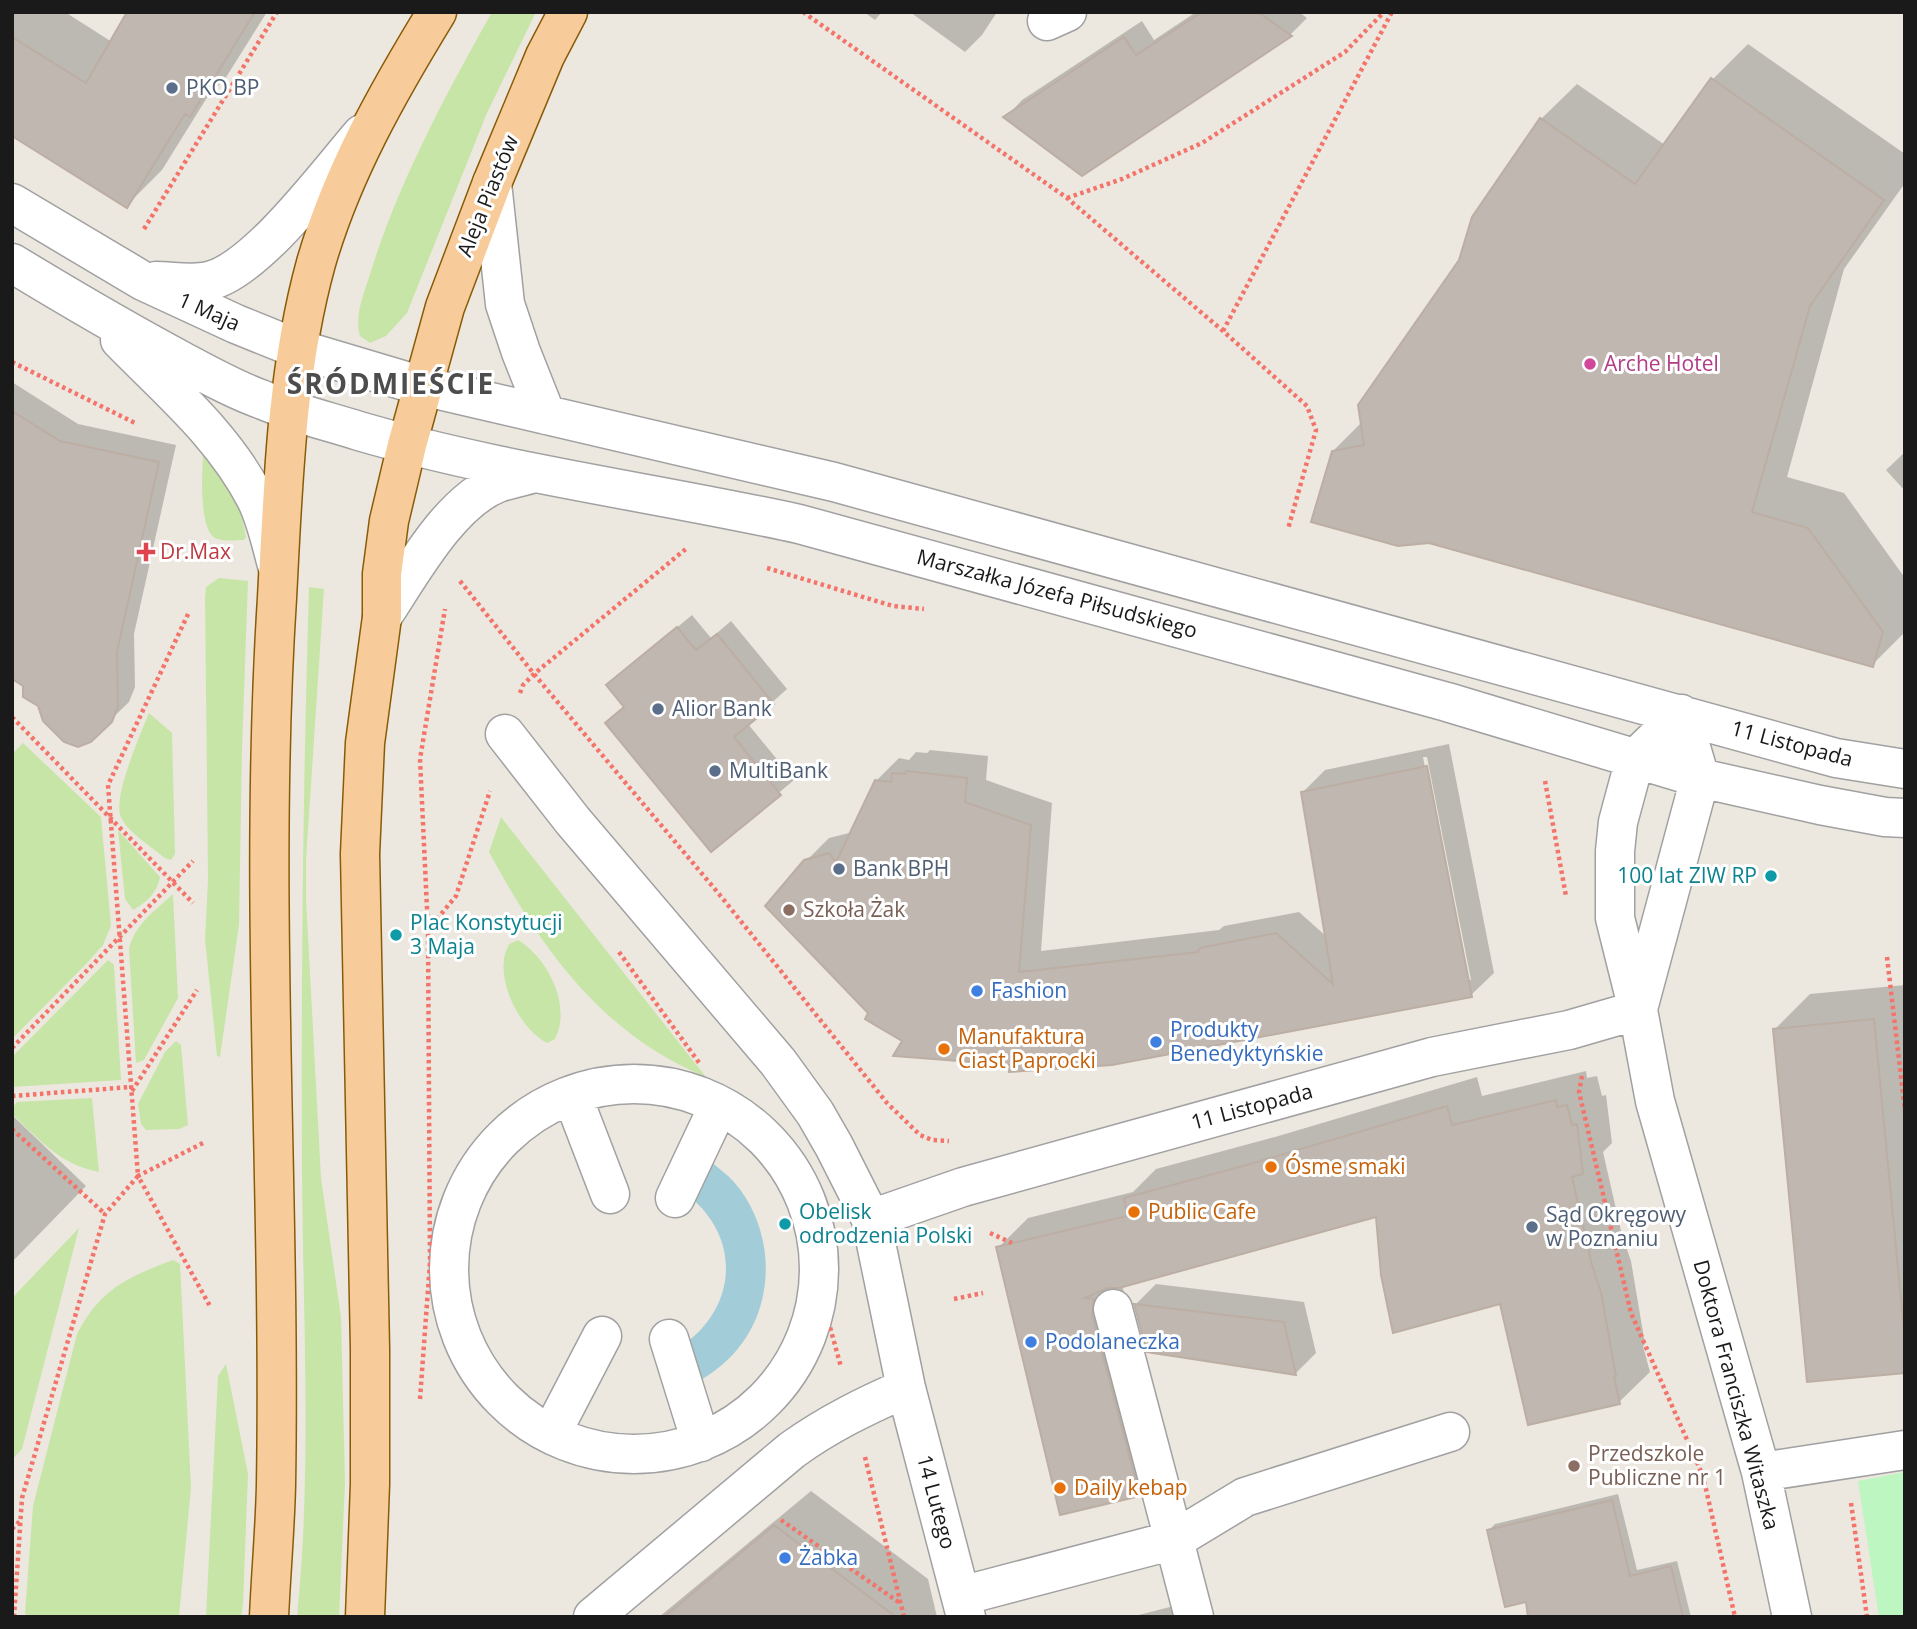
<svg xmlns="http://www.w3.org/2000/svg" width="1917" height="1629" font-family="'Open Sans',sans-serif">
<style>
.grass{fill:#c7e5a7}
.park{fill:#bdf6c0}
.water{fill:#a2cdd8}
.shadow{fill:#0003;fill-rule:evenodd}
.building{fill:#c0b7b0;stroke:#bcaea3;stroke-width:2}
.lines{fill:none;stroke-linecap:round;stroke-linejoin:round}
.minor-casing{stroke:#a1a1a1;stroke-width:41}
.major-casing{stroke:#8a5b07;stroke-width:41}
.path{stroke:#f3746a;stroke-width:4.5;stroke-dasharray:3.5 3.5;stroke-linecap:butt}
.minor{stroke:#fff;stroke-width:38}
.major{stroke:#f7cc9a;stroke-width:38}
.service-dot{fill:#5c6f8a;stroke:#fff;stroke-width:2.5}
.hotel-dot{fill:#d1479c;stroke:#fff;stroke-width:2.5}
.health-dot{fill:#e0444e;stroke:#fff;stroke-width:2.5}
.culture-dot{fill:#0f9aa8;stroke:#fff;stroke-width:2.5}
.education-dot{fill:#8d6e63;stroke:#fff;stroke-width:2.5}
.shop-dot{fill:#3f7fe0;stroke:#fff;stroke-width:2.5}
.food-dot{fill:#e8710a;stroke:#fff;stroke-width:2.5}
.labels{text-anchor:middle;stroke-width:6;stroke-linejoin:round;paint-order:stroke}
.service-label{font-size:21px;fill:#4e5e75;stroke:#fff;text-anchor:start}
.street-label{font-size:21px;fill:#1a1a1a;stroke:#fff}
.hotel-label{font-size:21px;fill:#b23c85;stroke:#fff;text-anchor:start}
.health-label{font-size:21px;fill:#be3a42;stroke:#fff;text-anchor:start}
.culture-label{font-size:21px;fill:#0d838f;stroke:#fff;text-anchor:start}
.education-label{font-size:21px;fill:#785e54;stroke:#fff;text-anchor:start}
.shop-label{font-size:21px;fill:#366cbe;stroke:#fff;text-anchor:start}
.food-label{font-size:21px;fill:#c56008;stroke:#fff;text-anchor:start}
.district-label{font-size:28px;font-weight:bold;letter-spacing:2px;fill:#4d4d4d;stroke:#fff}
</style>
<rect width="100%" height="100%" fill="#ece8e0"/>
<path class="grass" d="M492,12H536L487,113L407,313L386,336L370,343L360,336C354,315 364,294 370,274C399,181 445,96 492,12Z
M204,446C223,477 241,500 246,538L243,540C235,540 223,542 215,538C198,529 202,464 204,446Z
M219,578L248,581L242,749L239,925L220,1057L217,1056L205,939L208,880L205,597L206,587Z
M309,587L324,589L306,860V899L321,1178L341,1317L345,1483L339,1617H297C312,1470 303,1321 302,1173C301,977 303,782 309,587Z
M149,713L172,733L175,854L171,860L165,858C153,848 126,831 121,817C112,798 141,733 149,713Z
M23,743L101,817L111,926L103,945L87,963L12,1039V754Z
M501,817L706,1077C601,1034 541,948 489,852Z
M118,830L160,877C157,893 147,902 133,910L125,899Z
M173,894L178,998L144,1060L136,1063L129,949C134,925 156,910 173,894Z
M518,940C548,958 572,1006 555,1039L547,1043C522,1030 500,989 504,960C504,955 507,949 509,944Z
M108,960L114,965L121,1080L12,1087V1057Z
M176,1041L181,1045L188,1125L179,1129L146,1130L141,1124L138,1104L165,1052Z
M92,1098L99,1172C59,1164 40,1140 12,1114L13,1107L17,1102Z
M79,1228L22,1449L12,1460V1298Z
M173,1260L180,1264L191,1487L179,1617H28L25,1613L33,1506L77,1334C100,1289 128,1277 173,1260Z
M226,1364L248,1474L243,1604L241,1617H206L218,1376Z"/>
<path class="park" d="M1905,1472V1617H1879L1858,1481Z"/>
<path class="water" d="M710,1161C718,1168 727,1174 734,1182C775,1229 777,1304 736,1351C725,1364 712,1373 698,1382L683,1345C737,1307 741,1239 690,1197Z"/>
<path class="shadow" d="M12,12H65L112,42L129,12H267L225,79L208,96L162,170L127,205L12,134Z
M864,12H882L875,20Z
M910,12H997L982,35L965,52Z
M1196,12H1299L1307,18L1291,34L1082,174L1006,117L1022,100L1142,21L1154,40Z
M1748,44L1905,154V183L1844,269L1787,477L1844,493L1905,578V632L1872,665L1333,451L1362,422L1461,261L1473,217L1541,119L1577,84L1665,145L1713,79Z
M12,382L78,424L176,445L134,634L135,687L129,702L90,740L12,589Z
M1905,452V491L1886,470Z
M692,615L711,638L731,621L787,689L748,724L794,780L711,850L626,706L608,685Z
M1449,744L1494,973L1471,995L1012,1064L904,1040L870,1013L806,861L829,838L853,832L876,781L899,758L909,760L916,752L927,753L930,750L988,756L986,780L1052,803L1041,951L1219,930L1224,926L1299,912L1327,937L1303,792L1325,770ZM1423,757H1427L1471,980H1467Z
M1905,985V1371L1775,1029L1810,994Z
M1586,1071L1587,1078L1597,1076L1602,1096L1606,1095L1612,1143L1603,1152L1622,1235L1631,1261L1645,1344L1643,1346L1650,1372L1619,1402L1501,1302L1377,1214L1122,1285L1169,1464L1139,1494L998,1248L1028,1218L1133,1192L1156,1169L1275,1137L1477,1077L1482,1096Z
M12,1115L86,1186L12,1262Z
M1156,1284L1304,1302L1316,1353L1296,1373L1148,1350L1136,1304Z
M811,1491L928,1579L937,1617H659Z
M1618,1494L1637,1570L1677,1561L1691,1617H1541L1488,1531L1495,1524Z
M1189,1602L1193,1617H1131Z"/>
<path class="building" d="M127,12H255L190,117L185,114L127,208L12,136V37L86,83Z
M1202,12H1258L1292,36L1082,176L1003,117L1124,37L1136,55Z
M1711,78L1884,200L1810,306L1752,512L1808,528L1883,632L1873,667L1429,543L1398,546L1311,522L1332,451L1364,445L1358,405L1459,260L1472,217L1540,118L1635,184Z
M12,411L60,441L159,462L117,652L118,706L112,722L91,742L78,747L64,742L43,721L38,706L23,697V686L12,679Z
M677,627L696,650L717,634L774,704L734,737L781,795L711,852L605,723L624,707L606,685Z
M1427,766L1472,997L1112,1065L1009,1072L1010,1065L893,1056L902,1041L865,1019L868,1013L765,906L804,860L829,853L836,862L875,780L891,782L892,773L905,774L907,771L967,778L965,802L1031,825L1019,972L1198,952L1200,948L1276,933L1333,984L1301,792Z
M1874,1019L1905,1341V1373L1807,1382L1773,1029Z
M1556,1100L1557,1107L1567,1105L1572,1125L1577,1124L1583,1174L1572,1177L1592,1265L1601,1292L1616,1376L1614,1377L1620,1404L1528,1425L1500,1304L1393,1333L1381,1275L1376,1217L1119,1288H1107L1085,1298L1094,1299L1092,1315L1140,1496L1060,1515L996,1247L1127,1216L1124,1198L1243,1166L1447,1106L1452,1125Z
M1134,1304L1284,1322L1296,1375L1147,1352Z
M1612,1500L1630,1576L1671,1566L1683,1617H1528L1526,1602L1505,1607L1487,1530Z
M774,1525L896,1617H664Z"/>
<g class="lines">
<defs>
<path id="minor" d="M1047,21L1067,12
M492,183L505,304L521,352L546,415
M12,203L143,281L236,324L298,349L422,386L834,482L1836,758L1905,769
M12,263C68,297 124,330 182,361C208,375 235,390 263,400C294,413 327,421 359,431C503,473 653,492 799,524L1447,702L1700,778L1820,805L1885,817L1905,818
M156,281C172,281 193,285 209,281C257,270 329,172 362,134
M120,340C169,390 224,436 256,499C266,519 271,543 277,565
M382,617C410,575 449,502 498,483C509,479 522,477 534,473
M1681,714L1635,759L1618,822L1615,851V918L1638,1010L1655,1101L1761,1472L1792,1617
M505,734L573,821L778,1062L815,1113L834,1146L871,1219L906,1388L966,1617
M1639,1005L1700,778L1681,714
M449 1269a185 185 0 1 1 370 0a185 185 0 1 1-370 0Z
M572,1095L610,1194
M675,1198L719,1105
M871,1219L963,1187L1432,1057L1569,1030L1638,1010
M669,1339L701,1442
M551,1434L602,1336
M1761,1472L1905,1450
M961,1596L1174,1540L1113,1309
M593,1617L792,1450C828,1424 865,1406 906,1388
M1194,1617L1174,1540L1245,1497L1450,1432"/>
<path id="major" d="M269,1617C271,1573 275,1529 276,1485C281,1190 258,893 277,598C283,486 286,372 316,263C342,173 388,92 437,12
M365,1617L370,1484V1349L360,854L365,743L382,617V574L389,521L407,445L445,307L492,183L545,56L568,12"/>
</defs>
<use href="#minor" class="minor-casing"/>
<use href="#major" class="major-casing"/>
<path class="path" d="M803,12L1067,198L1223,331L1307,406L1316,430L1288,529
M1067,198L1122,179L1202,143L1345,52L1384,12
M144,229L277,12
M1223,331L1392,12
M12,362L137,424
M767,568L893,606L924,609
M460,581L534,674L719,894L887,1103L920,1135L932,1140L949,1141
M520,693L523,685L534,674L687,548
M12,717L193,903
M1545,781L1566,896
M428,930L456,896L490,791
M619,952L700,1064
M1887,957L1905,1111
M12,1048L193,861
M1582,1076L1579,1092L1631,1313L1703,1476L1735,1617
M132,1091L197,990
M12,1096L131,1087
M12,1129L105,1214
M758,1132L777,1152
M203,1143L138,1176L211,1308
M990,1233L1012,1243
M430,1262L449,1270
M819,1287L841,1367
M954,1299L983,1293
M420,1399L430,1262L428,930L420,759L445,609
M865,1457L904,1617
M1851,1503L1867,1617
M781,1520L900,1603
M12,1529L21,1520
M14,1617L22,1498L105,1214L138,1176L108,785L189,612"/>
<use href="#minor" class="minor"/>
<use href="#major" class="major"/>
</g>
<g class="service-dot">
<circle cx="172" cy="88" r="7"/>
<circle cx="658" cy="709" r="7"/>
<circle cx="715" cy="771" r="7"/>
<circle cx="839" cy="869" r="7"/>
<circle cx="1532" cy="1227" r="7"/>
</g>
<circle class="hotel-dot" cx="1590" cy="364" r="7"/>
<path class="health-dot" d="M142.5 541.5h7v7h7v7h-7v7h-7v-7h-7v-7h7z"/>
<g class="culture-dot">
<circle cx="1771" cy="876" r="7"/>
<circle cx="396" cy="935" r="7"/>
<circle cx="785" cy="1224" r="7"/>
</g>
<g class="education-dot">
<circle cx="789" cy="910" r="7"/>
<circle cx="1574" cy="1466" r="7"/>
</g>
<g class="shop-dot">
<circle cx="977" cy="991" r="7"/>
<circle cx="1156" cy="1042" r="7"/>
<circle cx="1031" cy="1342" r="7"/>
<circle cx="785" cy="1558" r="7"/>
</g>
<g class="food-dot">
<circle cx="944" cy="1049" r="7"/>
<circle cx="1271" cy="1167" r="7"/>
<circle cx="1134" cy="1212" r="7"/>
<circle cx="1060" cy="1488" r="7"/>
</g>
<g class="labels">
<g class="service-label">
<text x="186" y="95">PKO BP</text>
<text x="672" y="716">Alior Bank</text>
<text x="729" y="778">MultiBank</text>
<text x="853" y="876">Bank BPH</text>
<text x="1546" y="1222">Sąd Okręgowy<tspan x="1546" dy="24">w Poznaniu</tspan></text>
</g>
<g class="street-label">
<text transform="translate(488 196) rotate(-68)" y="7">Aleja Piastów</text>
<text transform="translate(209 312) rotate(24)" y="7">1 Maja</text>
<text transform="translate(1057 594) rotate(15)" y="7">Marszałka Józefa Piłsudskiego</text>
<text transform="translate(1792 744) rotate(15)" y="7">11 Listopada</text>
<text transform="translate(1252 1107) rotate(-15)" y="7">11 Listopada</text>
<text transform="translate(1736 1395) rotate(75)" y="7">Doktora Franciszka Witaszka</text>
<text transform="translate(936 1502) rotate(75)" y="7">14 Lutego</text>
</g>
<g class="hotel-label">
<text x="1604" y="371">Arche Hotel</text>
</g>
<g class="health-label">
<text x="160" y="559">Dr.Max</text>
</g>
<g class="culture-label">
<text x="1757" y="883" text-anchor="end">100 lat ZIW RP</text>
<text x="410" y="930">Plac Konstytucji<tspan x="410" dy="24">3 Maja</tspan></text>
<text x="799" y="1219">Obelisk<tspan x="799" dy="24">odrodzenia Polski</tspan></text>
</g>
<g class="education-label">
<text x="803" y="917">Szkoła Żak</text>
<text x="1588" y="1461">Przedszkole<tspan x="1588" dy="24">Publiczne nr 1</tspan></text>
</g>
<g class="shop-label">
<text x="991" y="998">Fashion</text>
<text x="1170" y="1037">Produkty<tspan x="1170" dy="24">Benedyktyńskie</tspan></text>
<text x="1045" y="1349">Podolaneczka</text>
<text x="799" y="1565">Żabka</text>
</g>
<g class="food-label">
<text x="958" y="1044">Manufaktura<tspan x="958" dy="24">Ciast Paprocki</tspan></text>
<text x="1285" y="1174">Ósme smaki</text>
<text x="1148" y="1219">Public Cafe</text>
<text x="1074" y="1495">Daily kebap</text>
</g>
<g class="district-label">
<text x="391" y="394">ŚRÓDMIEŚCIE</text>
</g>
</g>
<rect width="1917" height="1629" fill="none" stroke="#1a1a1a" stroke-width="28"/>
</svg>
